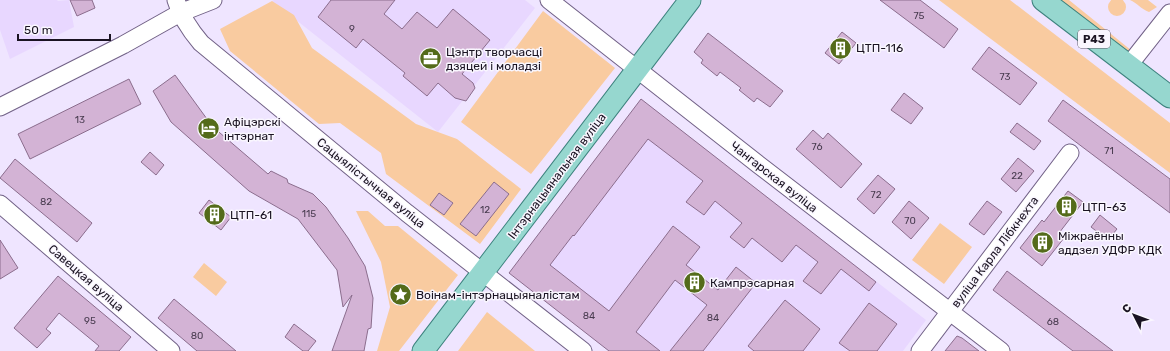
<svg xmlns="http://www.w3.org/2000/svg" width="1170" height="351" font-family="Rubik,sans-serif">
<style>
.built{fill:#e8d7ff}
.green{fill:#f9cba0}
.building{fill:#d3b3d5;stroke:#8b6d8d}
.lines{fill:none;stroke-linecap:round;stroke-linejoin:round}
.minor-casing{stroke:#716186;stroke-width:19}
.major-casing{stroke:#3d827e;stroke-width:23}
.minor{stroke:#fff;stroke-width:17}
.major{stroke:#96d7cf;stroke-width:21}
.labels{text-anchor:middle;stroke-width:3;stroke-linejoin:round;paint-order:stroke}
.number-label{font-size:10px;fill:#483b4f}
.shield{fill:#f9f6fe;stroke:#5d5764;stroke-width:1}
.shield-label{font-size:11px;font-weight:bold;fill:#1a1322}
.poi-label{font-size:12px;fill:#1a1322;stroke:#f9f6fe;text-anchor:start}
.street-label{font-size:12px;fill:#1a1322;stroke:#f9f6fe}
</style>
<rect width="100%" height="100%" fill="#efe5ff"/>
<path class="built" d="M0,0H57L58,1L69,0L74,27L10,59L0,30Z
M274,0H525L535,8L438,132L272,1Z
M641,99L926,320L903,351H609L509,273Z"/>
<path class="green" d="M1108 7a9 9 0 1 1 18 0a9 9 0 1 1-18 0Z
M939,0H1010L1170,123V173Z
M1043,0H1069L1137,55L1129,65Z
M1130,0H1148L1157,7L1149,12C1141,9 1137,3 1130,0Z
M272,1L294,15L312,48L416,124L457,139L521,189L480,244L386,174L381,153L340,123L319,124L230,51L220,29Z
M543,11L615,68L531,174L461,122Z
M356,211H368L385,226H398L458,275L399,351H377L390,307L381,262Z
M940,223L972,247L944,284L912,260Z
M204,263L227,282L216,296L193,277Z
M487,312L535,351H458Z"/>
<path class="building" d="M70,0H92L95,8L77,16Z
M331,0H395L384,14L402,29L417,12L437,28L453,9L490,40L462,74L473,83L475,88L466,101L455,98L438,83L427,96L403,76L405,73L363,39L356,48L318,17Z
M880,0H920L958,29L944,48Z
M842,32L856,43L839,64L825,53Z
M708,33L783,91L770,107L757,98L754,102L739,90L741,88L720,72L717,76L701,63L703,60L694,52Z
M989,47L1037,83L1020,105L972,69Z
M175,75L207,119L206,121L268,174L271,171L287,179L288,183L313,194L326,207L348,238L365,266L373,298L371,328L368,329L364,351H332L352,295L343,307L337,270L298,219L249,191L171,122L153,91Z
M129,79L141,104L30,159L18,134Z
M904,93L923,108L911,124L891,110Z
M641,99L876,282L869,291L841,269L821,294L803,281L818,262L796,245L782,262L752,238L744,248L730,237L742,223L715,201L704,215L686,202L703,181L648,139L574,236L573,235L550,265L609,311L673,226L700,247L686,265L718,290L736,267L756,283L703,351H670L707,305L675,280L636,332L660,351H609L509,273Z
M1063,100L1170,179V213L1048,121Z
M1017,123L1041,141L1034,150L1010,132Z
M813,130L823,139L828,133L862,164L841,188L796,149Z
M150,152L164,165L156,175L141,162Z
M1018,158L1034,171L1016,192L1001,179Z
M15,159L92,223L77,242L0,178Z
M878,175L895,189L874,214L857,199Z
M494,182L509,194L476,236L460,224Z
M1068,191L1083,202L1059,233L1064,238L1042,266L1020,248L1042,220L1044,222Z
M439,193L453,203L444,215L430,205Z
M209,200L231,217L221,230L199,213Z
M909,201L929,218L911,239L892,222Z
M987,201L1002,212L984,235L969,224Z
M1100,215L1117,229L1108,240L1091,227Z
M0,240L18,268L0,279Z
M1007,271L1113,351H1073L993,290Z
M58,276L131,337L119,351H95L99,346L59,313L46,329L51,333L37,348L14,328Z
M174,299L236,351H197L158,318Z
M785,300L820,329L803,351H754L748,346Z
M869,303L897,324L877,351H850L839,343Z
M294,324L316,341L308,351H303L285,337Z
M957,336L962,338L979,351H945Z"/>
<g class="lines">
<defs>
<path id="minor" d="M176,0C181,17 190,30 201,43L407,213L583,351
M549,0L759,165L1001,351
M1129,65L1170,13
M0,107L123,45L180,13L213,0
M0,204L171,351
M920,351L1070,153"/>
<path id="major" d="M1043,0L1170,97
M423,351L690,0"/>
</defs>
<use href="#minor" class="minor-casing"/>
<use href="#major" class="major-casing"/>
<use href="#minor" class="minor"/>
<use href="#major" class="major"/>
</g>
<defs>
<symbol id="building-disc" viewBox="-11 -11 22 22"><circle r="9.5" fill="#546b1a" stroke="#f9f6fe"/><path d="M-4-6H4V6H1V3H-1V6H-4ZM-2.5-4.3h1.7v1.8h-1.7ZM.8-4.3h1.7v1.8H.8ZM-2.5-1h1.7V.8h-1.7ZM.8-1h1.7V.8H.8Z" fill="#fff"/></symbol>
<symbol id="office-disc" viewBox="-11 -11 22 22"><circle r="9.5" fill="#546b1a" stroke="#f9f6fe"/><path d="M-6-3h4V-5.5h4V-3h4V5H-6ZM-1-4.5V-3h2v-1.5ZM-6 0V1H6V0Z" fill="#fff"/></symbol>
<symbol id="hotel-disc" viewBox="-11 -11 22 22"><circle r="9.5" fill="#546b1a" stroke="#f9f6fe"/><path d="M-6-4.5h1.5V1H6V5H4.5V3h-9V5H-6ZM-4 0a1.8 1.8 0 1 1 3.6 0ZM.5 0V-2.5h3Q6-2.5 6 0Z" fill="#fff"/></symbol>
<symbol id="sight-disc" viewBox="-11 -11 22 22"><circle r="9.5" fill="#546b1a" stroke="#f9f6fe"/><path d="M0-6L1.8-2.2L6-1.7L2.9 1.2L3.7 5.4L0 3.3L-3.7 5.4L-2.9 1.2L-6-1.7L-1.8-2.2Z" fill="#fff"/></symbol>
</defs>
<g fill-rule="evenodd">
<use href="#building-disc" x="828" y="36" width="25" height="25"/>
<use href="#office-disc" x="418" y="46" width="25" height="25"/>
<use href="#hotel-disc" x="196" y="116" width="25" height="25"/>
<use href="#building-disc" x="1054" y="194" width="25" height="25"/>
<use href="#building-disc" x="202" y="202" width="25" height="25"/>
<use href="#building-disc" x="1030" y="230" width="25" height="25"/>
<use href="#building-disc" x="682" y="270" width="25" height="25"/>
<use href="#sight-disc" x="388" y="282" width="25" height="25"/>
</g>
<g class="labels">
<g class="number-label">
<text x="919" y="19">75</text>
<text x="352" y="32">9</text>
<text x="1005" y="80">73</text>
<text x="80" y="123">13</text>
<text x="817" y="150">76</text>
<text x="1109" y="154">71</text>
<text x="1017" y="179">22</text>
<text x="876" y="198">72</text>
<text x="46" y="205">82</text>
<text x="485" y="213">12</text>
<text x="309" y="217">115</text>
<text x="910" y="224">70</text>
<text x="589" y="319">84</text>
<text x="713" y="321">84</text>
<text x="90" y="324">95</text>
<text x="1053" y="325">68</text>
<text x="197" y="339">80</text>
</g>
<rect class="shield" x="1078" y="30" width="32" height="18" rx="3"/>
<g class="shield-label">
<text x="1094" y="43">Р43</text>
</g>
<g class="poi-label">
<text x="856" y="52">ЦТП-116</text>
<text x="446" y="56">Цэнтр творчасці<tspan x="446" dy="14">дзяцей і моладзі</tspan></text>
<text x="224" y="126">Афіцэрскі<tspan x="224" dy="14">інтэрнат</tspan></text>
<text x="1082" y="211">ЦТП-63</text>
<text x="230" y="219">ЦТП-61</text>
<text x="1058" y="240">Міжраённы<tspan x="1058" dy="14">аддзел УДФР КДК</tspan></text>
<text x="710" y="287">Кампрэсарная</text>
<text x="416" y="299">Воінам-інтэрнацыяналістам</text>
</g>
<g class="street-label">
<text transform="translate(557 176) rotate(-53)" y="4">Інтэрнацыянальная вуліца</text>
<text transform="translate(774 177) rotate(38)" y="4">Чангарская вуліца</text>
<text transform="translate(371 183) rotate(39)" y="4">Сацыялістычная вуліца</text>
<text transform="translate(995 252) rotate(-53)" y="4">вуліца Карла Лібкнехта</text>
<text transform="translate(86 278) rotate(41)" y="4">Савецкая вуліца</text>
</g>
</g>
<g transform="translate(1134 315) rotate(312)" stroke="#f9f6fe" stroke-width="3" paint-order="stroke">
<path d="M0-3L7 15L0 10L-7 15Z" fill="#1a1322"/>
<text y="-6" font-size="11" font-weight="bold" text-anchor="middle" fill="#1a1322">С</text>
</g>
<path d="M18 34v6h92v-6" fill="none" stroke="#1a1322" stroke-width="2"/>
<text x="24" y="34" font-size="12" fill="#1a1322" stroke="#f9f6fe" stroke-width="3" paint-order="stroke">50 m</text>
</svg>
